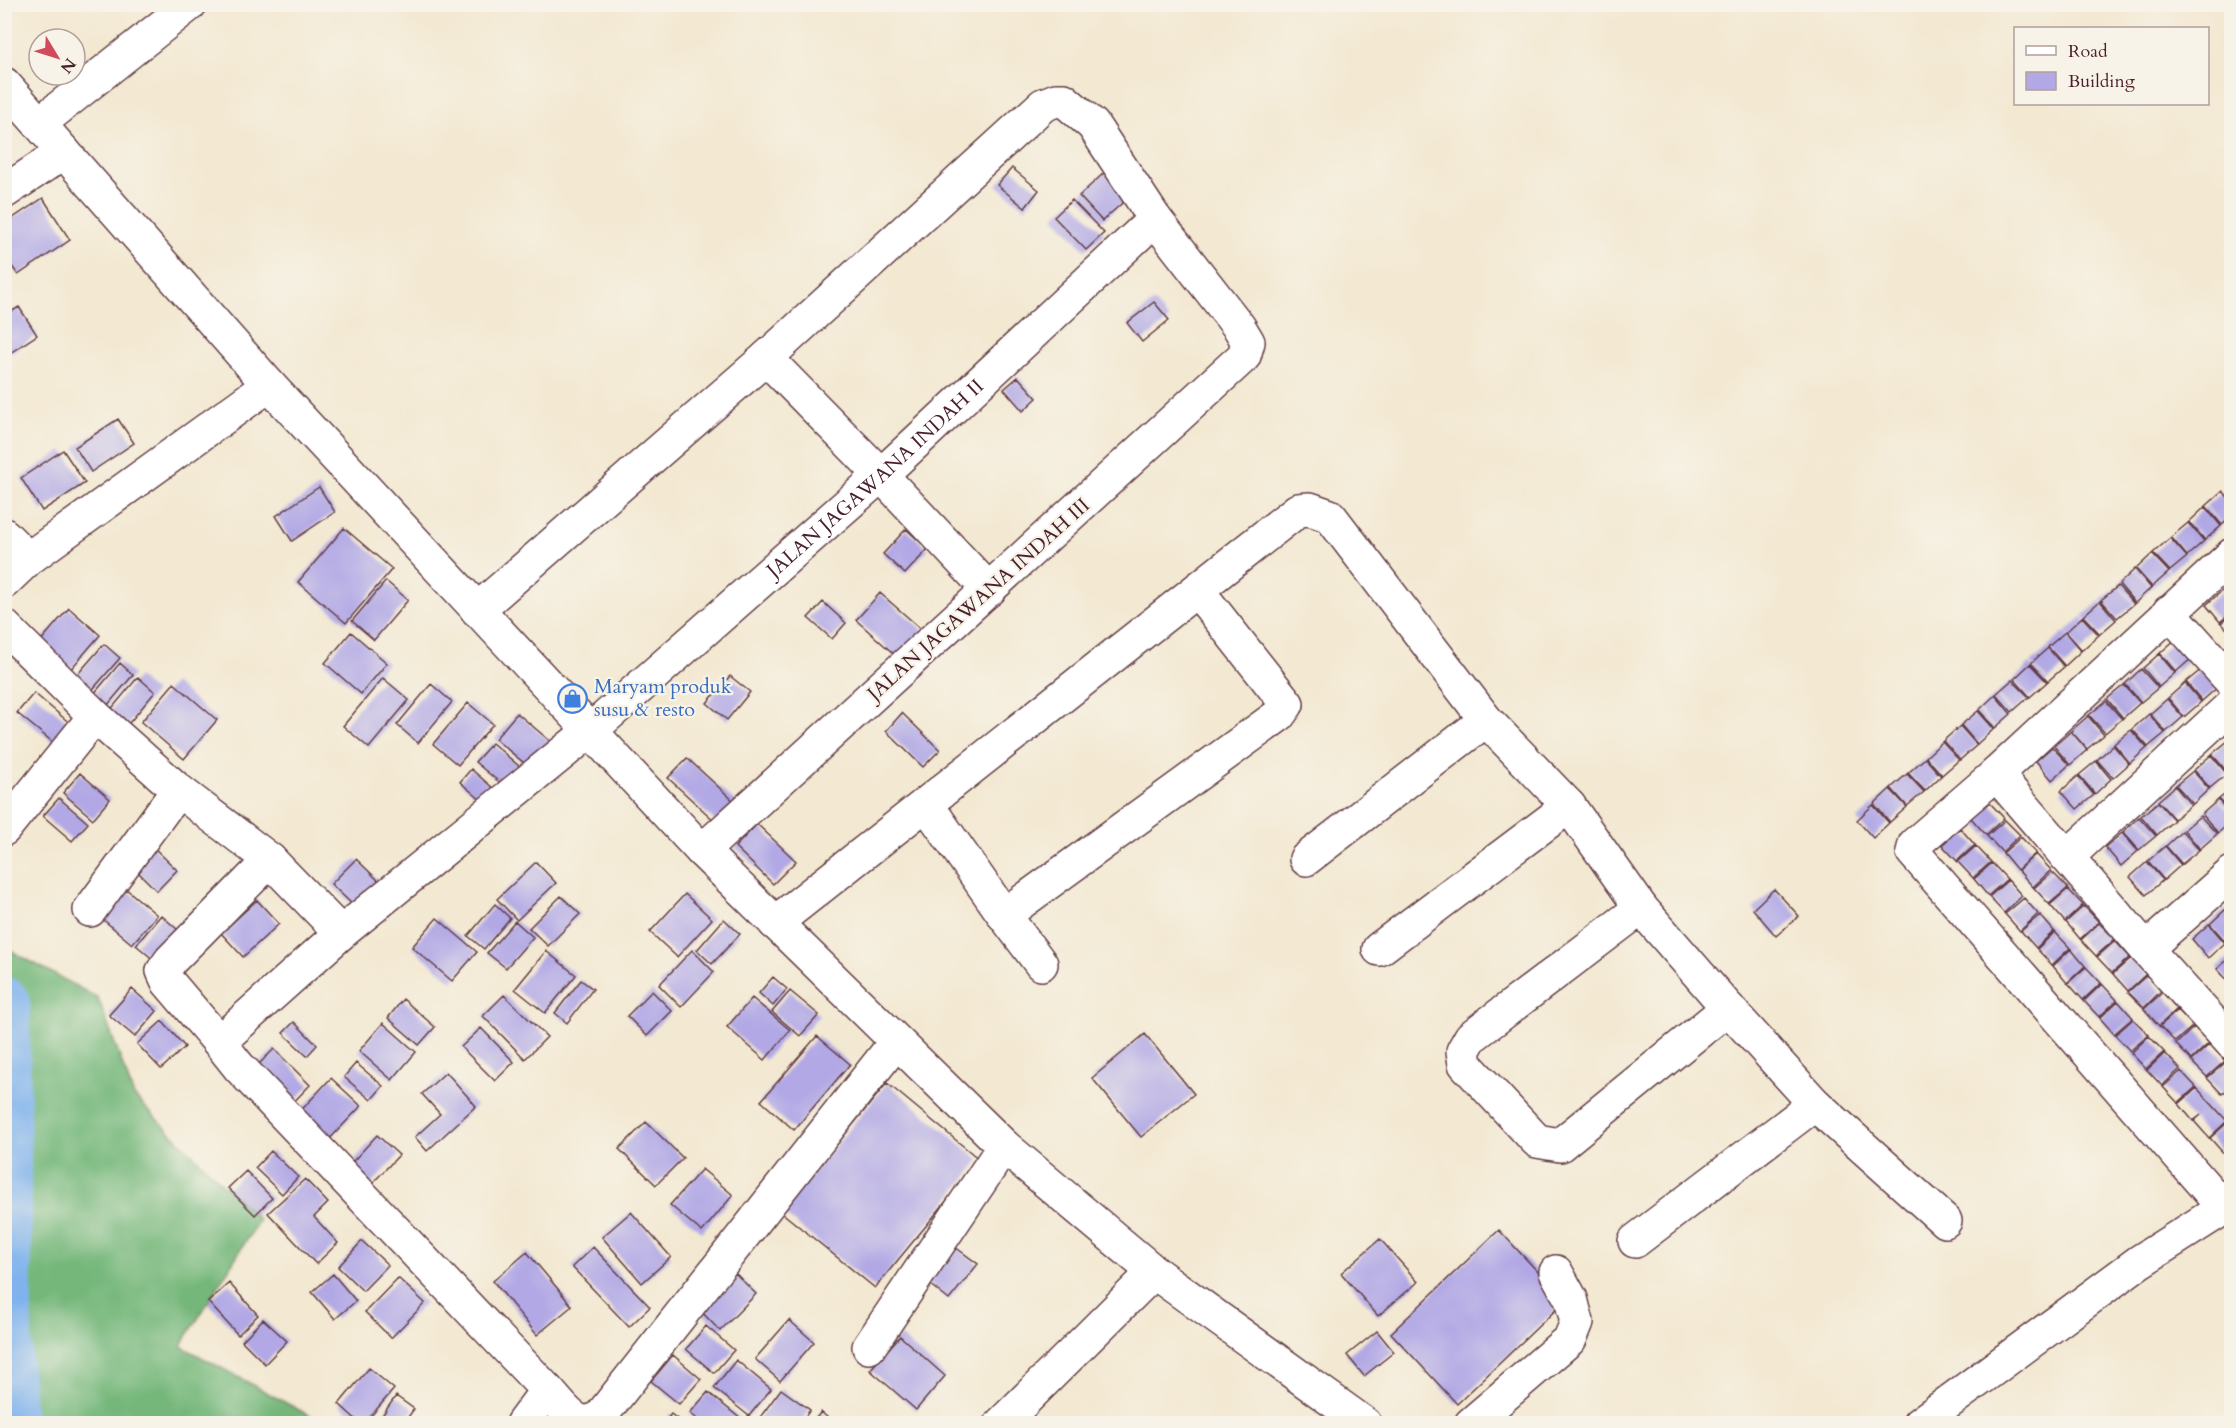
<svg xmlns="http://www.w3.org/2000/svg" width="2236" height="1428" font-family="Cardo,serif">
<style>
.forest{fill:#75b77a;stroke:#606b52;stroke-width:1.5}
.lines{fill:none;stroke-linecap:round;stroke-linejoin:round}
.river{stroke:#80b3ed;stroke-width:52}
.building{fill:#b1a8e5}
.minor-casing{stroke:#633d44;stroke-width:36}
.minor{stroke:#fff;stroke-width:33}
.labels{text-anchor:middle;stroke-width:4.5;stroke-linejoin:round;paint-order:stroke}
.street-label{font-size:20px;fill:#4a1f2b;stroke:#f7f3e8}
.shop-label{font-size:20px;fill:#366cbe;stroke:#f7f3e8;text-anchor:start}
</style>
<rect width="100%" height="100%" fill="#f7f3e8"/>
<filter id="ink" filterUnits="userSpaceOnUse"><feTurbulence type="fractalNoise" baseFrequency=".0167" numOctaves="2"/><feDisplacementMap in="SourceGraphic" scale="12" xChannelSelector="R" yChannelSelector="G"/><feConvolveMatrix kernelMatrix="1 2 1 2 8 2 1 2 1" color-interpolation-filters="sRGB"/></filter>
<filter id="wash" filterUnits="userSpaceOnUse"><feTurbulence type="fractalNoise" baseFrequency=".008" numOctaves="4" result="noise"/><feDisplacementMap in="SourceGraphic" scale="24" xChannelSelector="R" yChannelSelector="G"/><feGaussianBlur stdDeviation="1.35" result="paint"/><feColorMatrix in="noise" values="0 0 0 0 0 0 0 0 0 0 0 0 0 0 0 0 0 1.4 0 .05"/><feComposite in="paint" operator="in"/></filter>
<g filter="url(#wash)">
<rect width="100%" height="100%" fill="#f3e8d1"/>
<path class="forest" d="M4,947L98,998L134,1096L259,1220L181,1346L323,1423H5Z"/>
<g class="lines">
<path class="river" d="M4,1003L6,1369L10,1424"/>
</g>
<g id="blocks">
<path class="building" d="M1012,168L1039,190L1025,208L997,185Z
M1105,172L1128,198L1102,221L1079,196Z
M43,198L70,240L18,275L4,255V224Z
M1072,200L1104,233L1086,250L1054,217Z
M1154,302L1169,320L1142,342L1127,323Z
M19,307L37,335L4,357V316Z
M1018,377L1037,398L1023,411L1004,389Z
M118,419L134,443L91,472L75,447Z
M63,450L85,483L42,511L21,478Z
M319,487L335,512L292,541L276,516Z
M2223,491L2232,502V516L2222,525L2206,506Z
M2205,507L2221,526L2205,540L2189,522Z
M2188,523L2204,541L2187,556L2171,537Z
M344,528L392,569L346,623L298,582Z
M906,529L928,549L905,574L883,554Z
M2170,538L2187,557L2170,571L2153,553Z
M2152,554L2169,572L2152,587L2136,569Z
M2135,569L2151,588L2135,603L2119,584Z
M386,581L408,600L374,640L352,621Z
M2118,586L2134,604L2117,618L2101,600Z
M2224,589L2232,597V612L2220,622L2206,605Z
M880,593L928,635L904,663L856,620Z
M2100,601L2116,620L2100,634L2083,616Z
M823,602L846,623L832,639L808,618Z
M69,608L100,635L64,677L33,650Z
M2232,614V634L2221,623Z
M2082,617L2099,635L2082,650L2066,632Z
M351,632L387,663L361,694L325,663Z
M2065,632L2081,651L2065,666L2048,647Z
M2177,638L2193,657L2176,672L2160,653Z
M104,644L120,658L86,697L70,683Z
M2048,648L2064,667L2048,681L2031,663Z
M2159,654L2175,673L2159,687L2143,668Z
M120,663L133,675L106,707L93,695Z
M2030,664L2047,682L2030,697L2014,679Z
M2203,668L2218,687L2202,701L2186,682Z
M2141,669L2158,688L2141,702L2125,684Z
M730,676L750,692L727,720L707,703Z
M138,677L155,692L125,728L108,713Z
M383,678L409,700L369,748L343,726Z
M2012,680L2029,697L2012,712L1996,694Z
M174,683L217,720L184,759L141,722Z
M2185,683L2201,702L2184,717L2168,698Z
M431,684L452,702L418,743L397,725Z
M2124,685L2140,703L2123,718L2107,699Z
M34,693L72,725L55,744L17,713Z
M1995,695L2011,714L1995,728L1979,710Z
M2167,699L2183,717L2166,732L2150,714Z
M2106,701L2122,719L2105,733L2089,715Z
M468,703L493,724L458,765L433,744Z
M1978,711L1994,729L1977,744L1961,725Z
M517,713L556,746L535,772L495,739Z
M902,713L940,750L923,767L886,731Z
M2149,714L2165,733L2148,747L2132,729Z
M2088,716L2104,735L2087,749L2071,731Z
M1960,726L1977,745L1960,760L1943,741Z
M2131,730L2147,748L2130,763L2114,744Z
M2071,731L2087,750L2070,765L2054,746Z
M2229,740L2232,743V770L2228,773L2212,754Z
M1942,742L1959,760L1942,775L1926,757Z
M492,743L526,772L510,791L475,762Z
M2113,745L2129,764L2113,778L2097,760Z
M2052,747L2069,765L2052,780L2036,761Z
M2211,755L2227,774L2210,788L2194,770Z
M687,758L737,804L719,825L668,778Z
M1925,758L1941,776L1925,791L1908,773Z
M2096,761L2111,779L2095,794L2079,775Z
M471,769L501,795L490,808L460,782Z
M2193,771L2209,789L2193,804L2176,785Z
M80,773L110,799L93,819L63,793Z
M1907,774L1924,792L1907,806L1891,788Z
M2078,776L2094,795L2077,809L2061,791Z
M2175,786L2191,805L2174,819L2158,801Z
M1890,789L1907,807L1890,822L1874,804Z
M2232,789V813L2219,799Z
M59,798L88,823L72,841L43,816Z
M2218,800L2232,815V821L2218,833L2202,814Z
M1989,802L2004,818L1986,835L1971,818Z
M2158,802L2174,820L2157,835L2141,816Z
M1873,805L1889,823L1873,838L1857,820Z
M2200,816L2217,834L2200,849L2184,830Z
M2139,817L2156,836L2139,850L2123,832Z
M2005,820L2020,835L2002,852L1987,836Z
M757,824L796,861L773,884L735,847Z
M1960,828L1975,845L1957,861L1942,845Z
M2182,831L2199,850L2182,864L2166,846Z
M2122,833L2138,851L2121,866L2105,847Z
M2021,837L2036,853L2017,870L2003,853Z
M150,844L177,870L157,891L130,864Z
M1976,846L1991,862L1973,878L1958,862Z
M2165,846L2181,865L2164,880L2148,861Z
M2036,854L2051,870L2033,887L2018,870Z
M356,859L379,881L354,906L331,884Z
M536,862L556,883L517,920L497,899Z
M2147,862L2163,880L2146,895L2130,877Z
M1992,863L2007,879L1988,896L1974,879Z
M2052,872L2068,888L2049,904L2034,888Z
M2008,880L2022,896L2004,913L1989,897Z
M118,882L157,915L132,944L93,911Z
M1774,889L1799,916L1776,936L1753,909Z
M2068,889L2083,905L2065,922L2050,905Z
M685,894L712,919L677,957L650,932Z
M561,896L580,914L548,946L529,928Z
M2024,898L2038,914L2020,931L2005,914Z
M257,900L279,924L243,957L221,933Z
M495,904L510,918L484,949L468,936Z
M2084,906L2099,922L2080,939L2066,922Z
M2226,909L2232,915V937L2226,942L2210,924Z
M161,915L187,938L162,967L136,945Z
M2040,915L2054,931L2036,948L2021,931Z
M437,918L477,952L452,981L412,947Z
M724,919L740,934L712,964L697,950Z
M515,921L533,937L506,968L487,953Z
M2099,923L2115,939L2096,956L2081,940Z
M2209,924L2225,943L2208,958L2192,939Z
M2055,932L2070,948L2052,965L2037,949Z
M2115,941L2130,957L2112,973L2097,957Z
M2071,949L2085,966L2067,983L2053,966Z
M692,950L714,972L681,1007L659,985Z
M546,951L576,975L545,1013L515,989Z
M2232,956V985L2217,969Z
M2131,958L2146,974L2128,991L2113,974Z
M2086,967L2101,983L2083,1000L2068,983Z
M2147,975L2161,991L2144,1008L2128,992Z
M773,977L787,989L773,1006L759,993Z
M581,980L593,989L567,1023L555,1013Z
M2102,984L2117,1000L2099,1017L2084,1001Z
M132,989L157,1011L135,1037L109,1015Z
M652,991L672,1011L647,1036L627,1016Z
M790,991L819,1015L800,1036L772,1012Z
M2163,992L2177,1009L2159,1026L2144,1009Z
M504,995L547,1037L525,1059L483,1016Z
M752,998L790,1030L765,1060L727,1027Z
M403,999L435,1027L419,1045L388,1018Z
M2118,1001L2133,1018L2114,1034L2100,1018Z
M2178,1010L2193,1026L2175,1042L2160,1026Z
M2133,1019L2149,1035L2130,1051L2115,1035Z
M162,1021L185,1047L161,1069L137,1044Z
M294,1022L317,1045L307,1056L283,1033Z
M383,1023L416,1052L392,1080L359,1051Z
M2194,1027L2209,1043L2191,1060L2176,1044Z
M481,1028L514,1062L495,1081L461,1047Z
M1145,1034L1194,1094L1141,1137L1092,1078Z
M817,1036L850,1064L794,1130L761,1101Z
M2149,1036L2164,1052L2146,1069L2131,1053Z
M2210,1044L2225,1061L2207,1077L2191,1061Z
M274,1049L310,1085L284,1112L247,1076Z
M2165,1053L2180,1069L2162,1086L2147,1070Z
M2226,1062L2232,1068V1086L2222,1094L2207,1078Z
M356,1063L383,1086L371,1100L344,1077Z
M2181,1071L2196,1087L2178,1103L2163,1087Z
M446,1072L476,1106L427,1151L415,1137L440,1114L422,1094Z
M331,1078L361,1106L323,1146L294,1118Z
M887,1083L980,1160L875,1288L781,1212Z
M2197,1088L2227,1121L2209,1138L2194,1121L2201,1115L2193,1121L2179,1104Z
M646,1122L683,1158L656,1185L619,1149Z
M2228,1122L2232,1126V1149L2225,1155L2210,1138Z
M377,1135L399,1155L366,1190L345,1170Z
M271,1151L298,1177L282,1194L255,1168Z
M702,1169L733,1195L702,1232L670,1205Z
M246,1171L272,1198L255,1215L228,1188Z
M305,1179L328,1203L314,1217L338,1243L316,1264L268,1213Z
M631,1212L671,1257L642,1283L602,1237Z
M1499,1230L1565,1301L1457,1404L1391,1333Z
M1380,1239L1418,1282L1378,1316L1341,1273Z
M362,1241L388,1265L363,1291L338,1267Z
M951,1244L978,1264L949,1300L923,1279Z
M593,1247L650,1307L629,1327L572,1267Z
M527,1252L572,1306L537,1335L493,1281Z
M735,1273L756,1294L720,1331L699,1309Z
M333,1274L356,1301L335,1319L312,1292Z
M398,1278L425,1303L391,1338L365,1312Z
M229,1283L258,1315L238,1335L208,1302Z
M263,1319L287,1341L265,1364L242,1341Z
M789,1320L814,1342L780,1381L755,1359Z
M706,1326L734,1350L714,1373L686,1349Z
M1377,1331L1394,1352L1364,1376L1347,1355Z
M900,1336L945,1376L916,1410L870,1370Z
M673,1355L701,1379L679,1404L651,1381Z
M736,1360L771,1389L749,1416L714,1388Z
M369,1368L394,1389L364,1424H361L339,1404Z
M781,1389L810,1410L800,1424H755Z
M708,1392L742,1420L740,1424H703L690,1413Z
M396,1396L414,1409L403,1424H376Z
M821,1412L835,1424H811Z
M671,1414L684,1424H663Z"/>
</g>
</g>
<g filter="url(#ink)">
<use href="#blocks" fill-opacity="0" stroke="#633d44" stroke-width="1.5"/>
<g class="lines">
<defs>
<g id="minor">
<path d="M4,84L269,385L702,851L1004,1146L1154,1272L1365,1424"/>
<path d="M40,123L190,4"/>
<path d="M4,192L64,152"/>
<path d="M766,358L881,475L989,590"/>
<path d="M4,535L28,559"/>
<path d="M4,582L28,559L269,385"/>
<path d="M477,610L766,358L1043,105L1056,100H1064L1093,125L1155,219L1239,327L1248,342L1244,356L702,851"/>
<path d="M2169,612L2232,682"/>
<path d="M4,626L95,716L178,790L270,860L341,933"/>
<path d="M1996,774L2146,949L2232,1043"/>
<path d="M927,805L1004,915"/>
<path d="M4,829L95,716"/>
<path d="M2067,857L2232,705"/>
<path d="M1306,859L1486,720"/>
<path d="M1641,908L1471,1037L1463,1051L1465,1064L1537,1141L1560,1145L1728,1008"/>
<path d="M90,910L178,790"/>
<path d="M775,923L1298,510L1310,509L1330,516L1486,720L1569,806L1641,908L1728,1008L1815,1104L1945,1221"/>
<path d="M1379,949L1569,806"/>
<path d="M2146,949L2232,873"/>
<path d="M1041,964L1004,915L1279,715L1287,704L1197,590"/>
<path d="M219,1042L168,982L163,971L171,960L270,860"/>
<path id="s1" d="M896,1042L600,1417C596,1419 591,1422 586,1422C571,1422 557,1400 547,1390L239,1067L219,1042L341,933L591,730L881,475L1155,219"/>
<path d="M2224,1208L1913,852L1915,844L1996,774L2232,555"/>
<path d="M1635,1241L1815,1104"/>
<path d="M869,1347L1004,1146"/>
<path d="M522,1424L547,1390"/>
<path d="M1001,1424L1154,1272"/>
<path d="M1471,1424L1570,1339L1577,1322L1571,1299L1556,1272"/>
<path d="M1919,1424L2139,1262L2224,1208L2232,1202"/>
</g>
</defs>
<use href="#minor" class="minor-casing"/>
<use href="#minor" class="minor"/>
</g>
</g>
<defs>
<symbol id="shop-ring" viewBox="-11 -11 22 22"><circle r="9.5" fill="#f7f3e8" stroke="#3f7fe0" stroke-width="1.5"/><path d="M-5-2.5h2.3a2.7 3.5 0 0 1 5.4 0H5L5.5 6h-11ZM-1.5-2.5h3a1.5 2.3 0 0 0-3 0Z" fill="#3f7fe0"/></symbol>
</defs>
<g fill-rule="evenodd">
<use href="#shop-ring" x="556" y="682" width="33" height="33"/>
</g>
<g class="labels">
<g class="street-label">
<text dy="7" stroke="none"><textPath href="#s1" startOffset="1888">JALAN JAGAWANA INDAH II</textPath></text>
<text transform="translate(978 599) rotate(-42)" y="7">JALAN JAGAWANA INDAH III</text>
</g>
<g class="shop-label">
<text x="594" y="693">Maryam produk<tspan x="594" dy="23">susu &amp; resto</tspan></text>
</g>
</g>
<rect width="2236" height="1428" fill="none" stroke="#f7f3e8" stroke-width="24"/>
<rect x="2014" y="27" width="195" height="78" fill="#f7f3e8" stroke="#b29e9c" stroke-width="1.5"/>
<rect x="2026" y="46" width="30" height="9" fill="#ffffff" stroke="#b29e9c" stroke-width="1.5"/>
<text x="2068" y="57" font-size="18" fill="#4a1f2b">Road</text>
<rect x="2026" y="72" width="30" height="18" fill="#b1a8e5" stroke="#b29e9c" stroke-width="1.5"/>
<text x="2068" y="87" font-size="18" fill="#4a1f2b">Building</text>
<g transform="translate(57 57) rotate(128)"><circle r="28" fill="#f7f3e8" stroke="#b29e9c" stroke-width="1.5"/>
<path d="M0-4.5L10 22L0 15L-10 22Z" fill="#d1495b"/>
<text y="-9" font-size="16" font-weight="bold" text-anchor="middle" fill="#4a1f2b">N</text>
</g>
</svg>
